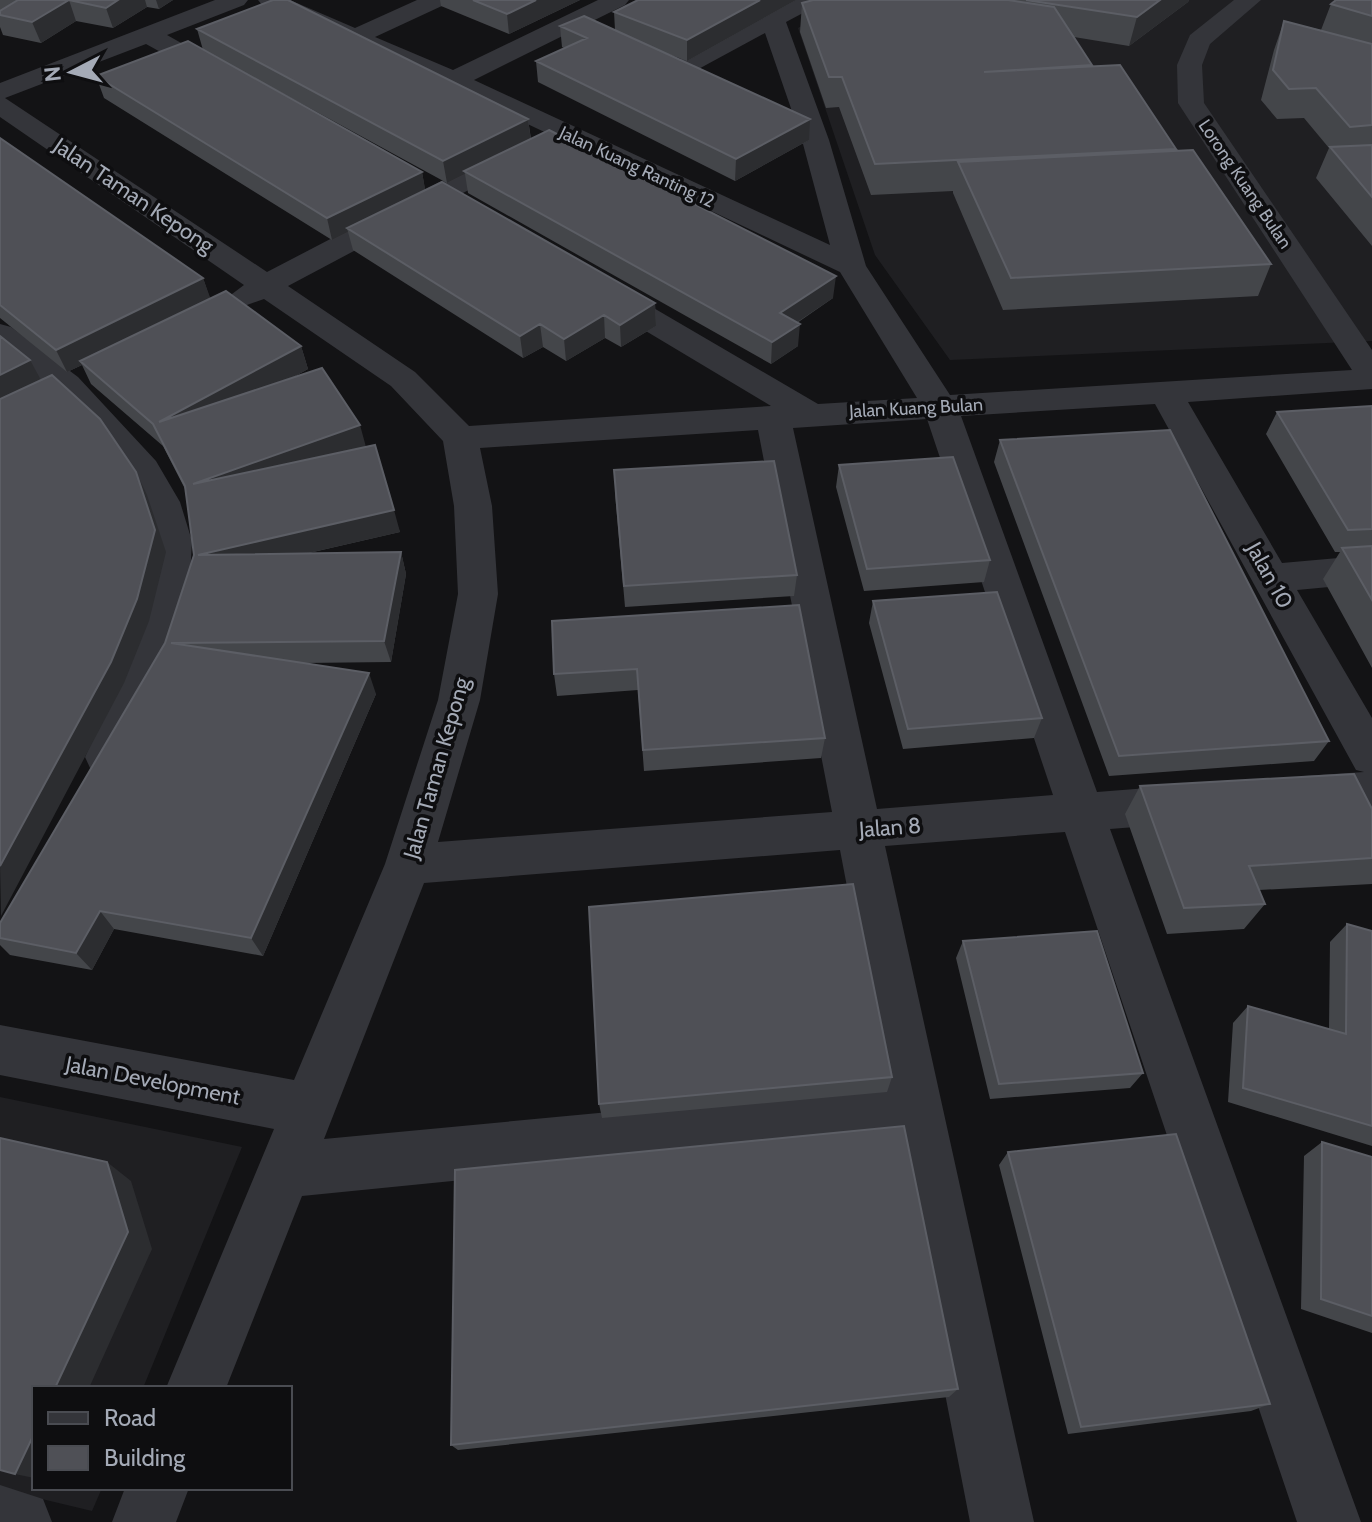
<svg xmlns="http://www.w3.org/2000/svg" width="1372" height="1522" font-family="Cabin,sans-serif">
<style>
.built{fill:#1f1f22}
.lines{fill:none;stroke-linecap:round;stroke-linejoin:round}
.minor{fill:#34353a;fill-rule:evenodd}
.wall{fill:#44464a}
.shaded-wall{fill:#2c2d30}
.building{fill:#4f5056;stroke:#5c5e65;stroke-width:2}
.labels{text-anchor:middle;stroke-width:7;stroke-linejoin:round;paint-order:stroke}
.far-street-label{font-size:18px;fill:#a4aab6;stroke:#0e0e10}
.street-label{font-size:22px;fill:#a4aab6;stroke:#0e0e10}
</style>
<rect width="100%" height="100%" fill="#131315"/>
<path class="built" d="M847,0H1372V341L950,360L875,255L798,28Z
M0,1097L242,1147L143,1388H34V1488H102L92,1511L0,1489Z"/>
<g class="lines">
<path class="minor" d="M215,0H248L244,5L167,35L231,71L235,76L231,81H213L146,44L5,98L267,272L509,146L519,144L529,146L533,152L529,158L288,286L415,372L469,426L771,406L594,300L589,293L594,286L605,284L616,286L818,404L917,398L840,272L445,85L262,5L258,0H290L355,28L417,0H448L444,5L375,37L453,70L598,0H629L625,5L474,80L830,245L803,144L664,77L660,72L664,67L792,0H822L818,5L786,22L829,140L866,266L950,395L1352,370L1178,103L1177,65L1190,35L1234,0H1261L1210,44L1202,65L1204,103L1372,350V389L1188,402L1282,563L1372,555V583L1297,590L1372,718V808L1303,814L1287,808L1281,795L1287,782L1303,776L1364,772L1356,770L1155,404L961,416L1097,792L1186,785L1202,791L1209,804L1202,817L1186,823L1110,829L1361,1522H1297L1065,832L885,846L1034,1522H970L895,1137L302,1196L226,1388H166L274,1129L0,1075V1025L294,1080L385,864L438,700L458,594L454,506L443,441L391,386L264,299L244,306L233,304L228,297L244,285L0,117V83ZM765,33L795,120L693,72ZM927,419L1053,795L877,809L793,428ZM758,430L832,812L438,842L480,700L498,594L492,506L480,448ZM840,850L885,1086L324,1139L424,883Z
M0,324L11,327L78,377L156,461L180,502L192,541L188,612L129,757L123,770L107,775L91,770L85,757L148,612L154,541L142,502L128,475L54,391L0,350Z
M0,1485L43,1499L52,1522H0Z
M125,1488H189L176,1522H112Z"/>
</g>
<path class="wall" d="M0,0H173L159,9L147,7L113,28L76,21L41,43L3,35L0,27V11L1,10H0Z
M440,0H580L509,34L441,6Z
M796,0L687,61L660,51L809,140L735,181L538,82L536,61L564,48L562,47L560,26L615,30L614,12Z
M813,0H1189L1188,2L1129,46L1074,37L1092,65L1091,67L1176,149L1175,151L1271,264L1258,296L1003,310L953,193V191L871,195L839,107L826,108L800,32L802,3Z
M1372,0V246L1316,178L1329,148L1304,118L1277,119L1261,100L1274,50L1284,21L1321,30L1331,4Z
M197,29L528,119L531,139L833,298L797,323L798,346L771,364L468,193L465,174L447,183L203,50Z
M96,76L422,172L425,190L655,303L656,326L621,347L605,338L566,361L543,347L523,358L353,250L348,232L332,240L104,98Z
M0,138L203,278L210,299L301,346L308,369L290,379L366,447L400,532L309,553L401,552L406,574L391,662L303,663L376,694L263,956L114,929L92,970L10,955L0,945V923L165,643L194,555L185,489L163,446L91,384L82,365L67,372L0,318Z
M1372,406V668L1323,579L1340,552H1335L1266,434L1277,412Z
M1000,440L1329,741L1314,761L1109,776L994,462Z
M839,465L990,560L984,582L864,591L836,487Z
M615,493L797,575L794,596L625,607Z
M873,601L1042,718L1034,738L903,749L869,623Z
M552,621L825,738L821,758L644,771L638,690L557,696L554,674Z
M1140,786L1372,809V884L1259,890L1265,904L1244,929L1167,934L1125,814Z
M1347,924L1372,931V1146L1228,1102L1233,1023L1248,1006L1329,1029L1330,942Z
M963,941L1143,1073L1130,1088L990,1099L956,958Z
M892,1077L887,1092L602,1118L599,1104Z
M1322,1142L1372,1157V1333L1301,1309L1304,1156Z
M1008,1152L1270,1404L1251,1411L1068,1434L999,1165Z
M958,1389L949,1397L458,1450L451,1445Z"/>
<path class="shaded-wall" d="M69,0L76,21L41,43L32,22Z
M118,0H145L147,7L113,28L106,8Z
M156,0H173L159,9Z
M536,0H580L509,34L507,14Z
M760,0H796L687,61V40Z
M1160,0H1189L1188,2L1129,46L1137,17Z
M528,119L531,141L464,171L465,174L447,183L443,161Z
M810,119L809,140L735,181L736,159Z
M422,172L426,194L347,228L348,232L332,240L327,218Z
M836,276L833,298L778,335L780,313Z
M203,278L211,300L80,361L82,365L67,372L56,350Z
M655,303L656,326L621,347L620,325Z
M604,315L605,338L566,361L564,339Z
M540,324L543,347L523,358L520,336Z
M800,324L798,346L771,364L772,342Z
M301,346L308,369L169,444L159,422Z
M30,360L42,382L0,403V375Z
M360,425L366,447L193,484Z
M136,472L147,495L166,552L149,621L124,683L1,916L0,866Z
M394,510L400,532L208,576L198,555Z
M401,552L406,574L391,662L384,641Z
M369,673L376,694L263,956L251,938Z
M100,911L114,929L92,970L76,953Z
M107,1162L131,1181L152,1249L89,1388H55Z
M34,1434V1478L15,1474Z"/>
<path class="building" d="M18,0H118L106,8L69,0L32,22L0,15V11Z
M273,0H288L528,119L443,161L197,29Z
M473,0H536L507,14Z
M638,0H760L687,40L614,12Z
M813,0H1008L1054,7L1092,65L984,72L1120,65L1176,149L875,164L842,77H829L802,3Z
M1026,0H1160L1137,17Z
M1336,0H1372V16L1331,4Z
M584,16L810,119L736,159L536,61L587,38L560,26Z
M1284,21L1372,44V125L1350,127L1316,88L1289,89L1273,70Z
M188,41L422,172L327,218L96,76Z
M549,130L836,276L780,313L800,324L772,342L464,171Z
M0,138L203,278L56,350L0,305Z
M1372,145V197L1330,147Z
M1193,150L1271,264L1011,278L958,162Z
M442,182L655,303L620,325L604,315L564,339L540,324L520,336L347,228Z
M226,291L301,346L159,422L322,368L360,425L193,484L375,445L394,510L198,555L401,552L384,641L171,643L369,673L251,938L100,911L76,953L0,938V923L165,643L194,555L185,486L153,424L80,361Z
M0,336L30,360L0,375Z
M52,375L100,419L136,472L155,530L137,599L111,662L0,866V399Z
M1372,406V529L1348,530L1277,412Z
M1170,430L1329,741L1119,756L1000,440Z
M953,457L990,560L867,569L839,465Z
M774,461L797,575L624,586L614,470Z
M1372,546V600L1342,548Z
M997,592L1042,718L908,729L873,601Z
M799,605L825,738L643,750L637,669L554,674L552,621Z
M1354,774L1372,809V858L1249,866L1265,904L1184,908L1140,786Z
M853,884L892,1077L599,1104L589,907Z
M1347,924L1372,931V1126L1243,1088L1248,1006L1346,1034Z
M1097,931L1143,1073L999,1084L963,941Z
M904,1126L958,1389L451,1445L455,1170Z
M1176,1134L1270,1404L1081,1427L1008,1152Z
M0,1138L107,1162L128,1232L55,1388H34V1434L15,1474L0,1470Z
M1322,1142L1372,1157V1316L1321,1299Z"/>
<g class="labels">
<g class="far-street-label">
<text transform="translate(637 167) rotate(25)" y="6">Jalan Kuang Ranting 12</text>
<text transform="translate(1245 184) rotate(56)" y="6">Lorong Kuang Bulan</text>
<text transform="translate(916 408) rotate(-3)" y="6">Jalan Kuang Bulan</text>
</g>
<g class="street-label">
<text transform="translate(134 195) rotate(34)" y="8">Jalan Taman Kepong</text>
<text transform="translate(1270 575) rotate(61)" y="8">Jalan 10</text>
<text transform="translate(436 768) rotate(-74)" y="8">Jalan Taman Kepong</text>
<text transform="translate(890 827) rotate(-4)" y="8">Jalan 8</text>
<text transform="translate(153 1080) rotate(11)" y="8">Jalan Development</text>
</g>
</g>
<rect x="32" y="1386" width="260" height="104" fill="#0e0e10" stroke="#4a4c52" stroke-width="2"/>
<rect x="48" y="1412" width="40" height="12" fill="#34353a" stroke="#4a4c52" stroke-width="2"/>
<text x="104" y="1426" font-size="24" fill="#a4aab6">Road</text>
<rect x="48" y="1446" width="40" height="24" fill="#4f5056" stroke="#4a4c52" stroke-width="2"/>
<text x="104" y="1466" font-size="24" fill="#a4aab6">Building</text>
<g transform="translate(72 72) rotate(264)" stroke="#0e0e10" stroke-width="6" paint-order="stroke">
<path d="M0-6L14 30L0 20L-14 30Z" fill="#a4aab6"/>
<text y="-12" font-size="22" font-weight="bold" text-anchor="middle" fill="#a4aab6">N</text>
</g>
</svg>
